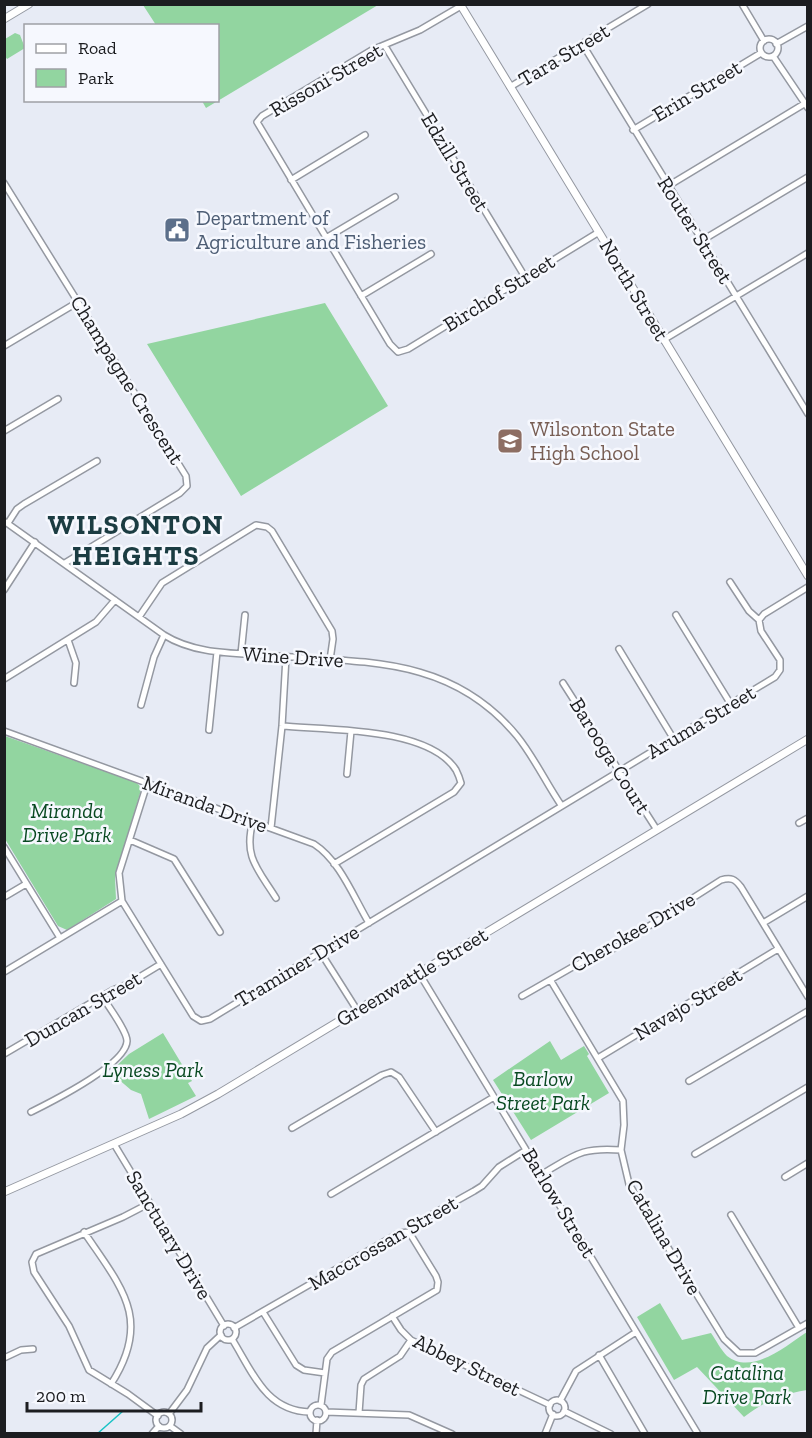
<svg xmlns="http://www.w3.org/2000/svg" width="812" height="1438" font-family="'Zilla Slab',serif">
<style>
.green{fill:#92d5a0}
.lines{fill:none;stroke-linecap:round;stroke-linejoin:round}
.stream{stroke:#19c2c5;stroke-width:1.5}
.street-casing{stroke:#9498a1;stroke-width:8}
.secondary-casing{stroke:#9498a1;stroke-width:9}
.street{stroke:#fff;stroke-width:5}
.secondary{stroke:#fff;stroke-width:7}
.labels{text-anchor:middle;stroke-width:5;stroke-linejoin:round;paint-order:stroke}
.street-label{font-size:21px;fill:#1c1d20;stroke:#f6f8fe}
.service-label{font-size:21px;fill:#4e5e75;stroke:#f6f8fe;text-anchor:start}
.education-label{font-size:21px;fill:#785e54;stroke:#f6f8fe;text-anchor:start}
.park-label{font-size:21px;font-style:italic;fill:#084921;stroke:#f6f8fe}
.district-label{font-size:27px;font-weight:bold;letter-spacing:1.5px;fill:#1b3c42;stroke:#f6f8fe}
</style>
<rect width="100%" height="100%" fill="#e7ebf5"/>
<path class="green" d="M143,5H378L206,108L202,101L218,100V26L156,25Z
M15,33L20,35L25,48L7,59L5,56V39Z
M325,303L388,406L241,496L147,344Z
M5,736L135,782L139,785L141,790L115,878L116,899L67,930L58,926L5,839Z
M163,1033L192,1081L188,1083L196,1096L149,1119L141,1094L131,1090L110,1072L129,1054Z
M550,1041L561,1060L584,1046L589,1054L587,1056L609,1093L531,1140L493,1080Z
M660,1303L682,1340L711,1333C716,1340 721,1350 727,1356C752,1376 787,1345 807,1332V1390C779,1395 767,1400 744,1417L697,1367L674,1380L637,1317Z"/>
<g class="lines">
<path class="stream" d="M97,1434L123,1411"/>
<defs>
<path id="street" d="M742,4L764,41
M461,6L420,30L372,50L262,116L257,122L390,344L398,352L408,349L599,232
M760 48a9 9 0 1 1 18 0a9 9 0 1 1-18 0Z
M776,44L808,26
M583,45L808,414
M385,46L525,277
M773,56L808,108
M510,87L648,4
M633,130L761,53
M291,180L365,135
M4,183L186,476L187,486L180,493L65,563
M668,186L804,104
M326,238L395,197
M701,241L808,177
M361,296L431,254
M663,340L808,253
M4,346L78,302
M4,431L58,399
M4,521L164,635C193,653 228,653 261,655C358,663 449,653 517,736C534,757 546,783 561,805
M8,523L17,509L24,504L97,461
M4,590L35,542
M676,615L730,703
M139,617L162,583L256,525L267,527L272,531L332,631L333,639L330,660
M759,620L764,614L808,587
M68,640L76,663L74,683
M619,649L673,738
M241,654L245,615
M4,679L96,622L115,600
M563,683L657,830
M141,705L154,657L164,635
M282,726C328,730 429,727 456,770C458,774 460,779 461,783L454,792L334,864
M209,730L217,652
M4,731L314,844C340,861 353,896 369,923
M347,774L351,731
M147,784L119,873L122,901L193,1016L201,1021L210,1019L775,677L780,670V660L761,631L759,620L749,611L730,582
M253,821C243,857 258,869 276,898
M799,823L808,818
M271,828L282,726L286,657
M130,840L174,859L220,932
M4,847L60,938
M4,897L26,884
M763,923L808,896
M321,953L357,1010
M4,972L122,901
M419,973L698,1434
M551,981L623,1101L624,1125L621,1150L629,1184L724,1339L739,1353H755L808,1323
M522,996L576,965L613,949L721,880C731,877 735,879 741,887L808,997
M4,1054L113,990L128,984L161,964
M598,1058L778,949
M689,1081L808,1011
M31,1112C51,1102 126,1065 127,1041C127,1031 108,1006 102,996
M292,1128L382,1075L391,1072L399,1077L436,1132
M114,1144L224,1326
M695,1154L808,1087
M542,1174C575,1155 581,1147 621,1150
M785,1177L808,1163
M331,1194L494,1097
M150,1203L123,1217L36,1254L32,1262L34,1272L69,1326L89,1370L128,1394L158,1416
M731,1215L799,1328
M84,1232C121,1287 153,1319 111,1384
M263,1312L296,1365L304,1370L325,1373
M392,1316L401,1330L411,1340L550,1405
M220 1332a8 8 0 1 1 16 0a8 8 0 1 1-16 0Z
M234,1328L399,1233L409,1232L415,1224L474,1191L482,1186L499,1167L526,1150
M232,1339C253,1373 266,1411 310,1412
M599,1355L645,1434
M4,1358L21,1350L33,1349
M549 1408a8 8 0 1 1 16 0a8 8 0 1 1-16 0Z
M560,1401L576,1371L636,1332
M321,1405L327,1359L332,1352L437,1290L438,1282L436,1276L409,1232
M310 1413a8 8 0 1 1 16 0a8 8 0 1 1-16 0Z
M564,1411L611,1434
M326,1412L409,1415L452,1434
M156 1420a8 8 0 1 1 16 0a8 8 0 1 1-16 0Z
M359,1413L361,1385L364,1379L400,1356L411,1340
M169,1414L187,1390L207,1348L221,1335
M170,1426L181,1434
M152,1434L159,1426
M316,1434L317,1420
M545,1434L553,1414"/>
<path id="secondary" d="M460,4L808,576
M4,19L29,4
M4,1192L181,1114L218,1094L808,739"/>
</defs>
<use href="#street" class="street-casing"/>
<use href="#secondary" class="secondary-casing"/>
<use href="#street" class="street"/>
<use href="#secondary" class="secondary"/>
</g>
<defs>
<symbol id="civic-square" viewBox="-11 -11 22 22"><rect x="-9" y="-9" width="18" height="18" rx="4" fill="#5c6f8a" stroke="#f6f8fe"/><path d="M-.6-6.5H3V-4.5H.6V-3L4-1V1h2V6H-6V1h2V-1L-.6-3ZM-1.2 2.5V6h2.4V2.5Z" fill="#fff"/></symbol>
<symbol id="school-square" viewBox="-11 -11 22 22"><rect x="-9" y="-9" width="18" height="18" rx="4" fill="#8d6e63" stroke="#f6f8fe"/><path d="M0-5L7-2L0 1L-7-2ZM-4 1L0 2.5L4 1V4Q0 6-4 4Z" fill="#fff"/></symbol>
</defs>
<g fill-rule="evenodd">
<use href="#civic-square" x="162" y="215" width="30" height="30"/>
<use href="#school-square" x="495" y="426" width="30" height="30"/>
</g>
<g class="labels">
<g class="street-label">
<text transform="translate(564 55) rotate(-31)" y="7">Tara Street</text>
<text transform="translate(326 80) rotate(-30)" y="7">Rissoni Street</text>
<text transform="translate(697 91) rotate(-31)" y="7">Erin Street</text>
<text transform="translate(455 162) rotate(59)" y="7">Edzill Street</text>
<text transform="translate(695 230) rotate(58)" y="7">Router Street</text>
<text transform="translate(634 290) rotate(59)" y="7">North Street</text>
<text transform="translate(499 293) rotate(-32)" y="7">Birchof Street</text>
<text transform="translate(127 380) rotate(58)" y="7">Champagne Crescent</text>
<text transform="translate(293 657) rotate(4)" y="7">Wine Drive</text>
<text transform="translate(701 722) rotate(-31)" y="7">Aruma Street</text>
<text transform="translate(610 756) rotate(58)" y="7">Barooga Court</text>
<text transform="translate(205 804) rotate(20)" y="7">Miranda Drive</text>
<text transform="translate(633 932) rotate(-30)" y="7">Cherokee Drive</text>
<text transform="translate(297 966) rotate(-31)" y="7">Traminer Drive</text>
<text transform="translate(412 977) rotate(-31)" y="7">Greenwattle Street</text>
<text transform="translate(688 1004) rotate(-31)" y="7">Navajo Street</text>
<text transform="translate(83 1009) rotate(-30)" y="7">Duncan Street</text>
<text transform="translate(559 1203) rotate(59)" y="7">Barlow Street</text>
<text transform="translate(169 1235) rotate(59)" y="7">Sanctuary Drive</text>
<text transform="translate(664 1237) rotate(60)" y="7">Catalina Drive</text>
<text transform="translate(383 1243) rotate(-30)" y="7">Maccrossan Street</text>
<text transform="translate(467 1365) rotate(26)" y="7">Abbey Street</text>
</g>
<g class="service-label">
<text x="196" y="225">Department of<tspan x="196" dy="24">Agriculture and Fisheries</tspan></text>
</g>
<g class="education-label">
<text x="530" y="436">Wilsonton State<tspan x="530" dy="24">High School</tspan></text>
</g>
<g class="park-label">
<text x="67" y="818">Miranda<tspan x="67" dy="24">Drive Park</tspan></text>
<text x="153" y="1077">Lyness Park</text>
<text x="543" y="1086">Barlow<tspan x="543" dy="24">Street Park</tspan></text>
<text x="747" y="1380">Catalina<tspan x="747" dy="24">Drive Park</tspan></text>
</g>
<g class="district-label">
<text x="136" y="534">WILSONTON<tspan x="136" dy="31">HEIGHTS</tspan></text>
</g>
</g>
<rect width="812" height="1438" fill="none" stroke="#1c1d20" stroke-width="12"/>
<rect x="24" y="24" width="195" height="78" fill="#f6f8fe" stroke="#9fa0a5" stroke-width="1.5"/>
<rect x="36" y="44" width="30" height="9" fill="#ffffff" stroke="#9fa0a5" stroke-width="1.5"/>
<text x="78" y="54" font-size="18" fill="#1c1d20">Road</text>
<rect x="36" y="69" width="30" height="18" fill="#92d5a0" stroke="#9fa0a5" stroke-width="1.5"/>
<text x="78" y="84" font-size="18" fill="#1c1d20">Park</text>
<path d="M27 1402v9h174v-9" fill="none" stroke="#1c1d20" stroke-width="3"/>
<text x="36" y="1402" font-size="18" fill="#1c1d20" stroke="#f6f8fe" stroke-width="4.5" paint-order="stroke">200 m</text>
</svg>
